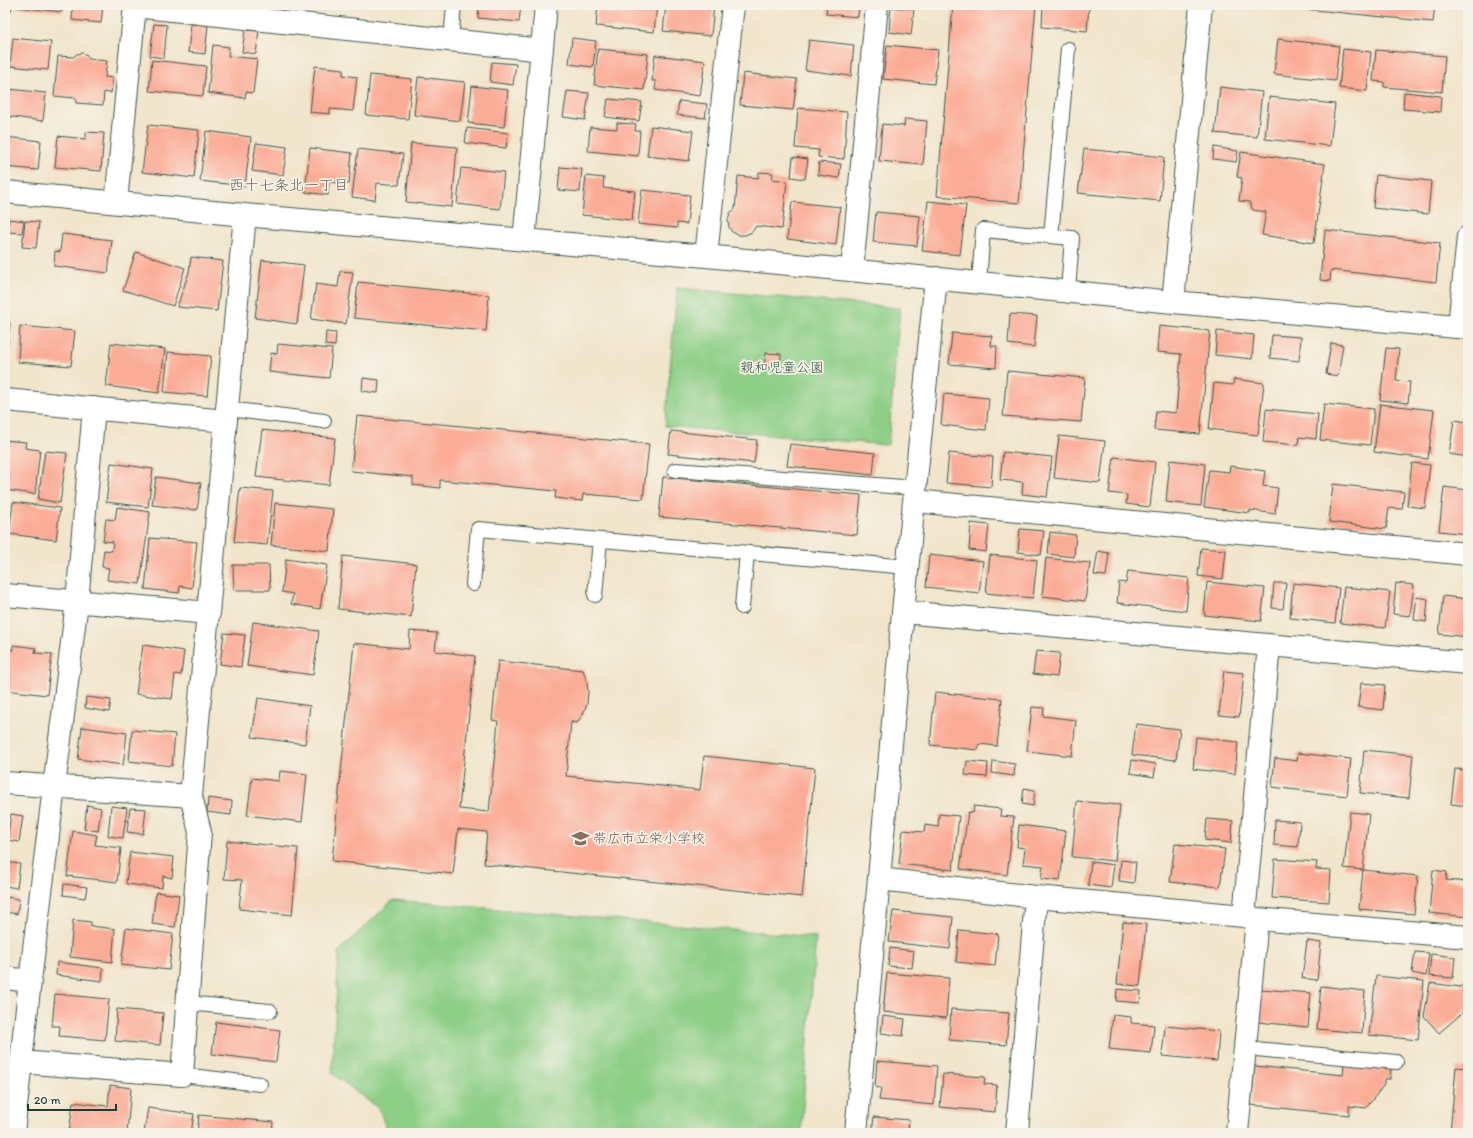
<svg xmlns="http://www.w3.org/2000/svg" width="1473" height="1138" font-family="Itim,'Klee One',sans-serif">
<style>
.green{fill:#8ecf87;stroke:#56865e}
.building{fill:#fbac96}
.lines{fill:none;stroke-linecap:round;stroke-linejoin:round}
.service-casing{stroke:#3e564b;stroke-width:16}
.minor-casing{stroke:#3e564b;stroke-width:24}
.service{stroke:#fff;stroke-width:14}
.minor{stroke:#fff;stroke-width:22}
.labels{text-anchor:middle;stroke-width:3.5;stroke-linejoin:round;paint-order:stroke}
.park-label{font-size:14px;fill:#355a45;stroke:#f7f3e8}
.education-label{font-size:14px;fill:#785e54;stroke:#f7f3e8;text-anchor:start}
.neighbourhood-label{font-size:15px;fill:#6c6456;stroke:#f7f3e8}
</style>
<rect width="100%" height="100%" fill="#f7f3e8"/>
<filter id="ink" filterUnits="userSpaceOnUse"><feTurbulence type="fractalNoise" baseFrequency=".025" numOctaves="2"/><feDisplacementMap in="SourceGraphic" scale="8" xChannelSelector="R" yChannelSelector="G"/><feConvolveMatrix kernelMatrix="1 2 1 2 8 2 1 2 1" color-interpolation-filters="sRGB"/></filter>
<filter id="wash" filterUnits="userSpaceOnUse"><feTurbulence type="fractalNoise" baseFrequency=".012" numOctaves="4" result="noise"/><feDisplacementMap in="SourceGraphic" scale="16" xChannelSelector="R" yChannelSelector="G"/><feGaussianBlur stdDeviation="0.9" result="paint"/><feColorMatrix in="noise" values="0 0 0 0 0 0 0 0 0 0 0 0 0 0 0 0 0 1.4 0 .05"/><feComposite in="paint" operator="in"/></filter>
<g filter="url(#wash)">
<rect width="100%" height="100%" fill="#f1e5cb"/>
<path class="green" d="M677,288L900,308L888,445L665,426Z
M393,900L816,937L801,1133H388L379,1109L332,1073L339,951Z"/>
<g id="blocks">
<path class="building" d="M5,5H12L11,11L5,10Z
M17,5H63L62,12L16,7Z
M73,5H103L101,23L72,20Z
M479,5H521L519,22L478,18Z
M598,5H657L654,32L596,26Z
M666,5H714L711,36L663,31Z
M827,5H859L858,17L826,14Z
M926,5H942L941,8L926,7Z
M953,5H1036L1019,203L937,196Z
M1043,5L1089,6L1087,31L1042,27Z
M1275,5H1435L1433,22L1275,6Z
M891,7L914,9L911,35L889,32Z
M154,24L167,25L164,58L150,56Z
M191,24L208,25L205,54L188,52Z
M245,30L259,31L256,54L242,52Z
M13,38L51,42L48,70L10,66Z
M572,38L596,41L593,67L569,64Z
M1278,39L1339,46L1335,81L1274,74Z
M809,40L854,45L851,76L805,70Z
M213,45L229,47L228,56L257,59L253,93L246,92L245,98L208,93Z
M887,45L938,50L934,84L883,79Z
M598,49L648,54L644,90L594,85Z
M1343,49L1371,52L1367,91L1339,88Z
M1376,50L1445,56L1442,92L1384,87V82L1373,81Z
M82,53L87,55L89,59L107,61L105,77L113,78L111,93L104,92L103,105L76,103V98L54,96L58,56L73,57L77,54Z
M655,55L705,61L700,96L655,90L656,81H652Z
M152,60L206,66L203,96L149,91Z
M492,62L516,64L513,85L490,82Z
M315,66L343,69V75L357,77L353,111L330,109V114L310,112Z
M743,73L797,79L793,110L740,105Z
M370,75L412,79L408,119L366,115Z
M418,77L465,82L460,121L414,115Z
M472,86L508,90L504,127L468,123Z
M1220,87L1262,92L1257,137L1215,133Z
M9,89L46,93L43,121L6,116Z
M567,91L589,93L585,120L563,117Z
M1404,92L1441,96L1440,112L1403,109Z
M1269,97L1335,104L1330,146L1265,139Z
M608,99L642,102L639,121L605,117Z
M679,101L707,104L705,118L677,115Z
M798,108L847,112L844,159L818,157L819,150L795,148Z
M905,119L927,121L923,165L879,161L882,124L904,126Z
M617,123L636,124L635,131H640L638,156L588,151L590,127L617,129Z
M148,125L199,130L194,178L142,172Z
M651,126L693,131L689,161L647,156Z
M467,128L508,133L506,148L465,143Z
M206,131L251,137L245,186L200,181Z
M86,132L104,133L101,171L55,167L58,136L86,139Z
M5,137L41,141L38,170L5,167Z
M256,143L287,147L283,175L252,171Z
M411,143L457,147L452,207L406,202Z
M1214,147L1238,151L1236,162L1213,159Z
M310,148L352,153L349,184L329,182L328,195L305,192Z
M358,149L403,154L399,185L377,183L375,200L352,197Z
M1084,149L1164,157L1160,201L1078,193Z
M1241,152L1325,164L1314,243L1262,235L1266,212L1253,210L1249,202L1239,201L1242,178L1237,177Z
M793,157L808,159L805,179L791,177Z
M819,162L841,164L839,178L818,175Z
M560,167L582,169L580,192L558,190Z
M461,168L504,172L500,209L457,204Z
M759,172L773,173L772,179L787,181L782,229L756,226L752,232L745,235H739L732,232L729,227L728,220L730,213L735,209L738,176L758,178Z
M1376,175L1431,181L1428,214L1373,208Z
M586,176L604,178L603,188L635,191L632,220L582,215Z
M642,190L690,195L687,224L677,223V228L638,224Z
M928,201L966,205L960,255L922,251Z
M792,202L840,207L836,245L787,239Z
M876,212L920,216L917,246L873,242Z
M9,219L24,221L22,233L8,232Z
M25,221L39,222L36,248L22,247Z
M1325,230L1440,243L1436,282L1331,270L1330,281L1320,280Z
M62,234L112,240L108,273L54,266L55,251L60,252Z
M136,252L185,268L173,306L123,290Z
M191,257L223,261L217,311L177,307L189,272Z
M262,260L304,265L297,324L255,318Z
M340,271L353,272L346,324L311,319L316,284L338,287Z
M358,282L489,295L486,331L354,318Z
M1010,314L1037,316L1034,347L1008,344Z
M5,322L10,323L6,362H5Z
M20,326L75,331L71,366L18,362Z
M1159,326L1210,331L1200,434L1154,430L1156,411L1176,413L1181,354L1157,352Z
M1217,331L1254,335L1252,359L1215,355Z
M326,332L336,333L335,346L325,345Z
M952,333L992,336L991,346H997L996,368L949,364Z
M1272,335L1301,337L1299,361L1270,358Z
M111,343L165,349L159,393L106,386Z
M1331,343L1343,345L1338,376L1326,374Z
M278,344L332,349L329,378L269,372L271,353L277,354Z
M1386,348L1399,349L1396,381L1410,382L1408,403L1380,400Z
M168,352L211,356L207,396L164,392Z
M766,353L781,354L780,369L764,367Z
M1007,371L1085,378L1081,422L1003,416Z
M363,378L379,380L378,393L362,391Z
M1234,379L1264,383L1258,435L1209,429L1214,383L1233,385Z
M944,394L989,398L986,430L941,425Z
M1324,404L1374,409L1370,445L1320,440Z
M1380,404L1434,410L1428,459L1374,452Z
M1266,409L1318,414L1316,439L1299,437L1298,445L1263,442Z
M357,416L649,444L643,499L583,494L582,501L555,498L556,491L440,480V488L413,485V477L351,471Z
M1454,420L1468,422V457L1449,454Z
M262,430L335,438L329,485L256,477Z
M671,431L757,440L754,463L668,454Z
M1059,436L1105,441L1100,483L1054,478Z
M5,440L26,442L25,448L40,450L35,494L5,490Z
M790,444L875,453L873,475L787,466Z
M45,451L67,453L60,503L38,499Z
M1003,452L1052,457L1047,497L1022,494L1023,482L1000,480Z
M949,453L993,457L991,487L946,483Z
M1114,457L1155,462L1150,507L1126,504L1127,495L1109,493Z
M1170,460L1205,464L1201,506L1166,502Z
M111,463L153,469L148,507L106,502Z
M1412,463L1430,465L1425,508L1407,506Z
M1230,466L1265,471L1263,486L1278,488L1275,514L1250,510V513L1204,507L1209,470L1229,472Z
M156,477L201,483L197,510L152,505Z
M663,477L861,495L857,535L659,517Z
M1333,484L1404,492L1402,509L1389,508L1386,529L1329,522Z
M1444,487L1468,490V534L1439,531Z
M240,488L273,491L267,545L234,542Z
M13,502L60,508L56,540L9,534Z
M275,503L333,509L329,551L271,545Z
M117,507L150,512L140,584L107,580L109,568L102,567L104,550L112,551L113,542L103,541L106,519L115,520Z
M971,523L989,525L986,552L969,550Z
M1020,529L1044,531L1041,555L1018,552Z
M1050,532L1076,535L1074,557L1048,554Z
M150,538L197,542L192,588L180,586L179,593L145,589Z
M1201,548L1226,550L1223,579L1198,576Z
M1098,551L1109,553L1106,576L1094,575Z
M929,555L983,561L979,593L926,587Z
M990,555L1037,560L1033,598L986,593Z
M343,556L416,564L411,617L338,609Z
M1046,558L1090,563L1085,601L1042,596Z
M286,559L327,565L320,609L291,604L293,594L282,592Z
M233,565H269L270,590H234Z
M1128,571L1189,578L1186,611L1117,603L1119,582L1126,583Z
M1207,582L1265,588L1261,621L1204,615Z
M1274,583H1286L1283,609L1272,608Z
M1293,583L1339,588L1335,623L1290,618Z
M1396,583L1414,585L1410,616L1393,614Z
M1344,587L1390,592L1385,628L1340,623Z
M1443,596L1468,599V637L1439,634Z
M1417,597L1428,599L1426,622L1414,620Z
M253,622L319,631L313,675L247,666Z
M410,631L437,633L435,651L475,656L459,809L489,812L498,721L492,720L498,661L583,670L587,681L588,692L587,704L583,714L577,723L571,722L566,776L700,790L704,756L815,768L802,897L484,864L487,832L458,829L453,874L332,861L354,643L409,649Z
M224,633L245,635L241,667L220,664Z
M13,645L36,648L35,653L52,654L47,695L5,690V649L13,650Z
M143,645L184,651L181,675L175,674L172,699L136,694Z
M1036,651L1060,653L1057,677L1033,674Z
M1224,671L1244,673L1239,717L1219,715Z
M1361,683L1385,685L1383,710L1358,707Z
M935,692L1002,699L997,746L979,744L978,750L930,745Z
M86,697L111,700L109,712L85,708Z
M258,698L310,706L305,744L252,737Z
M1032,707L1044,708L1043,716L1076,720L1072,756L1027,751Z
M1136,724L1180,729L1176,760L1132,755Z
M82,727L127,733L123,765L78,759Z
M132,730L175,734L172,766L129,761Z
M1196,737L1238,742L1235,774L1193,769Z
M1364,750L1413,755L1409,798L1360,793Z
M1298,753L1351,759L1347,796L1272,787L1275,758L1297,761Z
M1132,760L1156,764L1154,777L1130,773Z
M967,761L988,763L987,777L965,775Z
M993,761L1015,764L1014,776L992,773Z
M1455,769L1468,770V806L1451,804Z
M280,771L307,774L302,822L247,815L252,778L279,781Z
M1024,788L1035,790L1033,806L1022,804Z
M208,798L232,801L231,815L207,812Z
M1077,801L1120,805L1115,861L1072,857Z
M87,805L101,808L98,831L84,829Z
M111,806L127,808L123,838L108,836Z
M974,806L1001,809L1000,816L1014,817L1007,875L960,869L968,812L973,813Z
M130,808L146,809L143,834L127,832Z
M1350,812L1369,814L1363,870L1344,868Z
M11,814L23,816L19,842L7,840Z
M939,814L959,816L953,870L899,864L903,830L924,832L925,825L938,827Z
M1207,819L1233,821L1231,843L1205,840Z
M1275,820L1300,822L1298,847L1274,845Z
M1019,825L1066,831L1060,881L1041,879L1043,866L1023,864L1025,848L1017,847Z
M73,831L97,835L95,845L121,848L117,882L67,876Z
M227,841L298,848L292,915L239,909L242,880L224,879Z
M1175,844L1225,849L1220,887L1170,882Z
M130,852L174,857L172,878L163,876L162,888L126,884Z
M1275,859L1317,862L1316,869L1331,870L1329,902L1272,898Z
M1121,860L1136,862L1134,883L1119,881Z
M5,862L20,864L17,888L5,886Z
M1091,862L1114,865L1111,888L1088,885Z
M1363,870L1418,876L1414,914L1359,909Z
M1433,870L1447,872L1446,880L1468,882V917L1429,913Z
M64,884L87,887L85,898L63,895Z
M156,892L179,895L175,927L152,924Z
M5,897L19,899L17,914L5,912Z
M893,911L953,917L950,949L889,942Z
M73,920L91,922V926L115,929L112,962L70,957Z
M1123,922L1146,924L1140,986L1117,984Z
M126,928L173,934L169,970L121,965Z
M959,930L998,934L995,966L956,962Z
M1307,941L1321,943L1317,980L1302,978Z
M890,948L914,951L912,968L888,966Z
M1415,952L1429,953L1426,976L1412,973Z
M1431,954L1455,957L1453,978L1429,976Z
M57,962L103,968L102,981L56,975Z
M887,973L949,978L946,1018L883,1012Z
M1376,976L1424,981L1418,1040L1369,1035Z
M1468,980V1008L1439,1033L1424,1016L1430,983L1460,987Z
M1321,986L1365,991L1362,1033L1317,1029Z
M1117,989L1141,991L1140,1003L1116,1001Z
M1261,989L1311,993L1308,1027L1258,1022Z
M55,994L109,999L105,1040L59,1036L60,1026H52Z
M117,1009L163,1013L160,1045L115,1041Z
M951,1009L1009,1013L1006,1045L949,1040Z
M1113,1015L1131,1017V1023L1154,1025L1151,1053L1109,1049Z
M883,1016L905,1019L903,1036L881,1033Z
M216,1022L280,1030L276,1062L212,1054Z
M1165,1026L1219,1031L1217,1061L1162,1056Z
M877,1061L937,1066L934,1105L879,1100L881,1088L875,1087Z
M1344,1063L1391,1068L1390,1079H1384V1085L1366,1108L1349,1106V1115L1251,1105L1255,1066L1343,1075Z
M1456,1067L1468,1068V1133H1450Z
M943,1074L985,1077L984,1084L997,1085L995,1112L940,1107Z
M110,1085L131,1088L127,1133H69L73,1102L108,1106Z
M148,1108L194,1114L191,1133H144Z
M199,1115L273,1122L272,1133H197Z
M874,1117L909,1120L908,1133H872Z"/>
</g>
</g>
<g filter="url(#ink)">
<use href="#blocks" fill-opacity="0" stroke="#3e564b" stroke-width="1"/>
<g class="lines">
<defs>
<path id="service" d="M451,40L454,5
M1051,236L1068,49
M979,282L983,230L1072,238L1068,291
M228,409L324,421
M675,470L916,488
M473,584L478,529L908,567
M595,595L600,540
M742,607L747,553
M187,1003L270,1011
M1245,1048L1396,1062
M182,1075L260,1084"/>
<path id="minor" d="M135,6L542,50
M5,192L245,215L706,256L1173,302L1468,328
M116,202L135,5
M524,240L546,5
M706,256L733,5
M852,270L877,5
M1173,302L1201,5
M1459,327L1468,237
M5,400L226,421
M915,501L1468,554
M5,595L209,613
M903,612L1468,663
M5,783L191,796
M879,879L1036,897L1244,916L1257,919L1468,937
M1244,916L1269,645
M5,978L30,981
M21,1062L182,1075L200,832L191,796L245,215
M13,1133L30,981L77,602L94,408
M856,1133L903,612L936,278
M1017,1133L1036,897
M1237,1133L1257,919"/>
</defs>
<use href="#service" class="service-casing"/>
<use href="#minor" class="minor-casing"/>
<use href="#service" class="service"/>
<use href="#minor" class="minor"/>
</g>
</g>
<defs>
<symbol id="school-bare" viewBox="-9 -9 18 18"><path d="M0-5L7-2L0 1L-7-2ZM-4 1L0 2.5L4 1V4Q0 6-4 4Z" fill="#8d6e63" stroke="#f7f3e8" stroke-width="2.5" paint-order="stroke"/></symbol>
</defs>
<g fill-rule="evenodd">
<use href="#school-bare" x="568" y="826" width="25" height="25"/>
</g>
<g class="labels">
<g class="park-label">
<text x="782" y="372">親和児童公園</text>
</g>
<g class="education-label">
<text x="593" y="843">帯広市立栄小学校</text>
</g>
<g class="neighbourhood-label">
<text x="289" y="190">西十七条北一丁目</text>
</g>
</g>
<rect width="1473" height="1138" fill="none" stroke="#f7f3e8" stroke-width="20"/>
<path d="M28 1104v6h88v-6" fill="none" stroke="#1f3d34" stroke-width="2"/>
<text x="34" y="1104" font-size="12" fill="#1f3d34" stroke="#f7f3e8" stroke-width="3" paint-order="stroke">20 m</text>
</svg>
